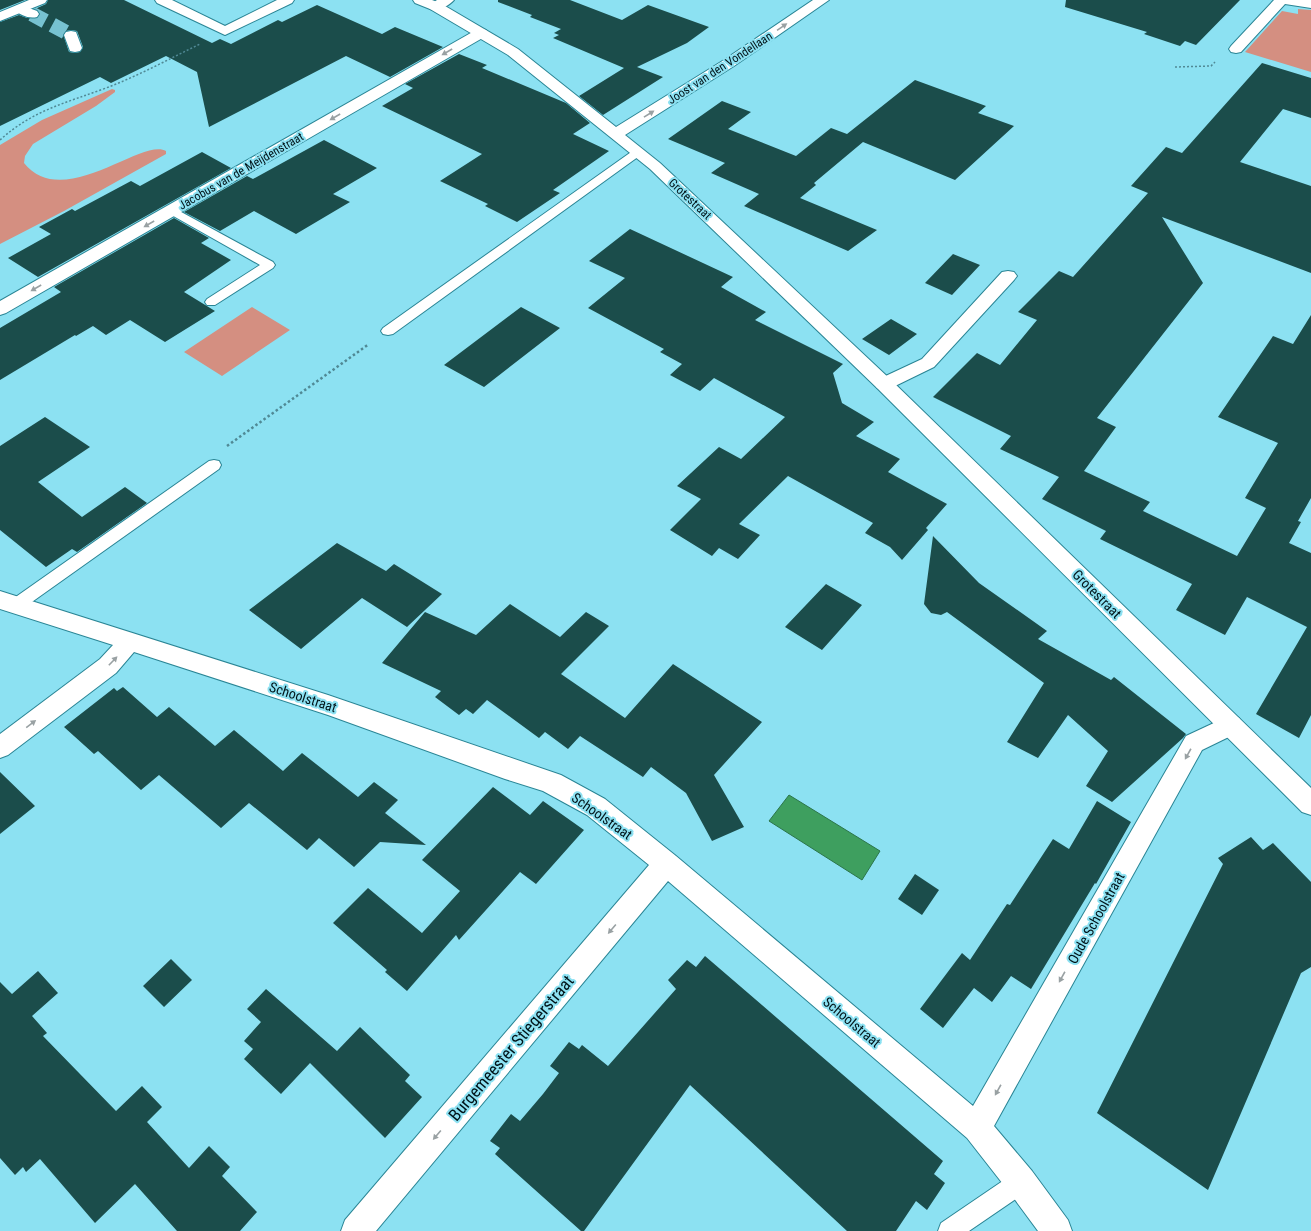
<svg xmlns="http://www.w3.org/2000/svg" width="1311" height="1231" font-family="'Roboto Condensed',sans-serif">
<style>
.green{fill:#d48f81}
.water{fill:#3e9f5f;stroke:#2b754a}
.building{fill:#1b4d4b;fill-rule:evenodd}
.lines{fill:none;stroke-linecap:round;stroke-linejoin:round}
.street-tunnel{stroke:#77c2d1;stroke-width:15;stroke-dasharray:15 8;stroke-linecap:butt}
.lane-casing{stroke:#2a8595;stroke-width:2}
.street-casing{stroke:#2a8595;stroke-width:2}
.secondary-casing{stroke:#2a8595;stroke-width:2}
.path-far1{stroke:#508995;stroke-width:1.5;stroke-dasharray:2 2;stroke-linecap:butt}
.path{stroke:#508995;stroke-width:2.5;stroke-dasharray:2.5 2.5;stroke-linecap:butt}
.lane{fill:#fff;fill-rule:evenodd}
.street{fill:#fff;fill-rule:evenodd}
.secondary{fill:#fff;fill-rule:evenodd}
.oneway{fill:#99a1a3}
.labels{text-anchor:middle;stroke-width:4;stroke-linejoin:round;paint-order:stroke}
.far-street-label{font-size:12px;fill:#001318;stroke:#8ce1f2}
.street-label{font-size:14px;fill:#001318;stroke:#8ce1f2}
.near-street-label{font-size:17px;fill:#001318;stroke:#8ce1f2}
</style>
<rect width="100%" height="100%" fill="#8ce1f2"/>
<path class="green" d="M1298,9L1311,10V72L1245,52L1282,11L1298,14Z
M112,89L115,90V92L96,106L33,144L25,156L24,163C63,212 142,137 166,151V154L64,211L0,244V145L42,120Z
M252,307L290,330L222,376L184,352Z"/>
<path class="water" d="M789,795L880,851L862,880L769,821Z"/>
<path class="building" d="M0,0H25L0,10Z
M48,0H124L212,43L220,39L231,44L278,20L282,22L317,5L382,34L395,27L443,47L390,77L346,56L209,127L197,72L166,56L111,83L100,77L0,126V22L19,15L27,18H37L40,13L35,9L46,4ZM71,30L77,31L83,47L80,52L75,53L69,52L63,34L66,31Z
M498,0H570L622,20L648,5L709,27L687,43L637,67L663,77L603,115L579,96L624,68L553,38L559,35L554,33L561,29L530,17L532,15L498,2Z
M1066,0H1240L1196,45L1185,41L1180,46L1144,34L1147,32L1065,7Z
M459,54L487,65L482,68L566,103L590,123L573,134L609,151L553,190L560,193L517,222L485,206L488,204L440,181L482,154L382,106L413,88L405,84Z
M1262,63L1311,78V118L1283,109L1240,162L1311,186V273L1162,217L1203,283L1097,418L1116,427L1084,471L1150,502L1143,511L1237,556L1266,508L1245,498L1278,443L1218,417L1273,336L1293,344L1311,315V498L1298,521L1301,522L1289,543L1311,553V715L1299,738L1256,714L1307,627L1247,597L1225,635L1176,610L1192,584L1100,539L1106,531L1042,499L1059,477L1000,449L1011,436L933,397L977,353L1000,365L1037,320L1018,312L1059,271L1073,277L1148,193L1131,186L1166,147L1182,153Z
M915,80L986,106L978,113L1014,126L955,180L863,142L814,183L816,185L800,198L877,230L848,251L744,206L759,194L711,173L725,163L668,139L722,101L751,112L728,129L796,156L831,128L847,134Z
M324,140L377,168L333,194L350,202L296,234L254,211L220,231L184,212L247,176L253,179Z
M202,152L231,168L38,277L8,258L51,234L39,227L72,209L75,211L131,181L140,186Z
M174,218L209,238L201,243L231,260L184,292L215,311L165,342L130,320L106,335L93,326L76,336L75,335L0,380V328L61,292L54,287Z
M630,229L733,277L721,287L766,312L755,320L843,364L833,373L842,403L874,422L856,436L900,459L888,472L947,504L926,528L928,530L902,560L890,547L865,533L873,523L788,476L739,524L760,535L738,559L719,548L712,556L670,530L701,499L677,486L719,447L741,459L785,417L714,378L700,391L670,375L682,364L660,352L664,349L588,308L625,278L589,261Z
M953,254L980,265L952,295L925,283Z
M521,307L560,328L484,387L444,365Z
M891,319L917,334L889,355L862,339Z
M45,417L90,447L38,482L82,517L125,487L147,503L77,552L72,549L46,567L0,530V446Z
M933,536L979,583L1047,631L1038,639L1111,680L1114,677L1186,734L1183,738L1112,802L1086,786L1108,751L1068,715L1038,758L1007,742L1044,683L947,612L941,615L931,613L924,604Z
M337,543L386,571L394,564L442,594L407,627L362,598L301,649L249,610Z
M826,584L862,605L822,650L785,627Z
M510,604L560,637L586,612L609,626L561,674L625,718L673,664L762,722L714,775L744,827L712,841L686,793L651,767L643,777L580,736L568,749L545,732L539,738L487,700L473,714L466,709L459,715L435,697L441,691L382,663L425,612L476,635Z
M123,687L157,717L169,707L215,746L234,730L283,771L302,753L358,797L374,782L398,800L385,813L426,845L380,842L354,867L319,838L307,850L249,803L221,828L159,775L141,790L98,751L94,754L64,727L114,688L117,691Z
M0,772L35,806L0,834Z
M493,787L530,815L543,801L584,830L536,884L520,872L459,940L456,935L407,991L385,972L387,970L333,923L368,888L422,933L460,891L422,860Z
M1097,801L1131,822L1096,884L1095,883L1031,989L1011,976L992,1002L974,988L943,1028L920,1009L962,953L970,960L1007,904L1010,905L1053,839L1069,849Z
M1251,837L1263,850L1273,843L1311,882V967L1301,973L1208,1190L1097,1113L1223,864L1218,858Z
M915,874L939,890L922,915L898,899Z
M705,956L943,1161L934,1174L945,1183L927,1210L916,1201L896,1231H847L690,1085L584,1231H581L495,1154L500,1148L490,1141L511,1114L520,1121L543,1094L559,1073L550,1066L569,1042L579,1049L582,1045L608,1066L676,989L668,980L687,960L696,967Z
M171,959L192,980L164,1007L143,986Z
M38,971L58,993L32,1016L47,1033L43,1036L116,1111L142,1086L162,1107L147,1122L189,1168L209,1146L230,1167L222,1176L257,1212L240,1231H177L135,1184L95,1223L40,1159L26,1172L23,1167L15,1175L0,1158V982L12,994Z
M266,989L337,1051L360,1027L410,1075L405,1081L422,1097L385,1138L310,1063L281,1094L244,1059L253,1049L244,1041L261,1022L247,1009Z"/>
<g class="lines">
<path class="street-tunnel" d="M32,14L71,35"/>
<defs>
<path id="lane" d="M638,149L642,150L644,152L642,154L393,334L388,335L383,334L381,331L383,328L634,150Z
M172,207L273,262L275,265L273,268L215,305H207L205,302L207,299L260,265L168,213L166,211L168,209Z
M214,460L219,461L221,465L219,469L22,609L16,611L10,609L8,605L10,601L209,461Z
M1021,1171L1029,1174L1032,1182L1029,1190L969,1231H938L941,1223L1013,1174Z"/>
<path id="street" d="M155,0H172L225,26L277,0H294L292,3L225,35L157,3Z
M437,0H454C449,6 438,11 430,9L428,6Z
M1274,0H1311V8L1285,4L1241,52L1236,53L1231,52L1229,49L1231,46Z
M21,5L37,11L39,14L37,17C29,19 19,15 14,9L16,6Z
M481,29L486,30L488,33L486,36L6,313L0,315V301L476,30Z
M71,31L76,32L82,48L80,51L75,52L70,51L64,35L66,32Z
M1008,271L1014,272L1017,276L1014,280L934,367L891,388L884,390L877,388L875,384L877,380L922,359L1002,272Z
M0,591L328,695L561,775L605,799L676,856L973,1106L1186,736L1231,715L1239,718L1243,725L1239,732L1202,750L994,1126L1032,1171L1068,1220L1072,1231H1038L1010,1193L967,1138L668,881L376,1231H341L345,1220L649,865L587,815L543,791L505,779L328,715L134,652L116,673L8,755L0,758V734L100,659L113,645L0,609Z"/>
<path id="secondary" d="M29,0H47L45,3L0,21V12Z
M413,0H432L440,3L518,49L616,127L724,60L813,0H829L734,66L625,135L660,163L891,380L1311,788V815L1302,812L877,388L650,169L508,55L430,9L415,3Z"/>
</defs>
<use href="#lane" class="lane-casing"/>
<use href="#street" class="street-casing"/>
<use href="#secondary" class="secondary-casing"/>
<path class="path-far1" d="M1175,67L1211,66L1215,62
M0,140C33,110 66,103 106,88C138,76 169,59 200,44"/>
<path class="path" d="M227,446L369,344"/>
<use href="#lane" class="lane"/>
<use href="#street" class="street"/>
<use href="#secondary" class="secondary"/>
</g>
<defs><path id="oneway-solid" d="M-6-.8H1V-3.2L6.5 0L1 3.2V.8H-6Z"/></defs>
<g class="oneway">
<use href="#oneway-solid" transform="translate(782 27) rotate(-34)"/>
<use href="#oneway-solid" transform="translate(447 52) rotate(150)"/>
<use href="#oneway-solid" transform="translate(649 114) rotate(-32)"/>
<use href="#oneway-solid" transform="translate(335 117) rotate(150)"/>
<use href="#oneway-solid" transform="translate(149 224) rotate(150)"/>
<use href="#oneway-solid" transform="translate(36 288) rotate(150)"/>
<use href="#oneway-solid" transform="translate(113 661) rotate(-46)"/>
<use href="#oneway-solid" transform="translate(31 724) rotate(-37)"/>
<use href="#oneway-solid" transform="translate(1188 754) rotate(119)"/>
<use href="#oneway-solid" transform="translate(612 929) rotate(130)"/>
<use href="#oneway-solid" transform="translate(1062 977) rotate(119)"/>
<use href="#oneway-solid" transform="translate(998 1090) rotate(119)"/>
<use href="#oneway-solid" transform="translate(437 1135) rotate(130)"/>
</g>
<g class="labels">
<g class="far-street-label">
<text transform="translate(720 68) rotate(-33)" y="4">Joost van den Vondellaan</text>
<text transform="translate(241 171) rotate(-30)" y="4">Jacobus van de Meijdenstraat</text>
<text transform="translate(690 199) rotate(43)" y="4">Grotestraat</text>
</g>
<g class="street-label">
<text transform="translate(1097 594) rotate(45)" y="5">Grotestraat</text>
<text transform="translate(303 697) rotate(18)" y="5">Schoolstraat</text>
<text transform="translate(602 816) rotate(35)" y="5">Schoolstraat</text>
<text transform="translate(1096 918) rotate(-61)" y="5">Oude Schoolstraat</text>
<text transform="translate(852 1022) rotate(40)" y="5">Schoolstraat</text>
</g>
<g class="near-street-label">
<text transform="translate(511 1048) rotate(-50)" y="6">Burgemeester Stiegerstraat</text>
</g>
</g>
</svg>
